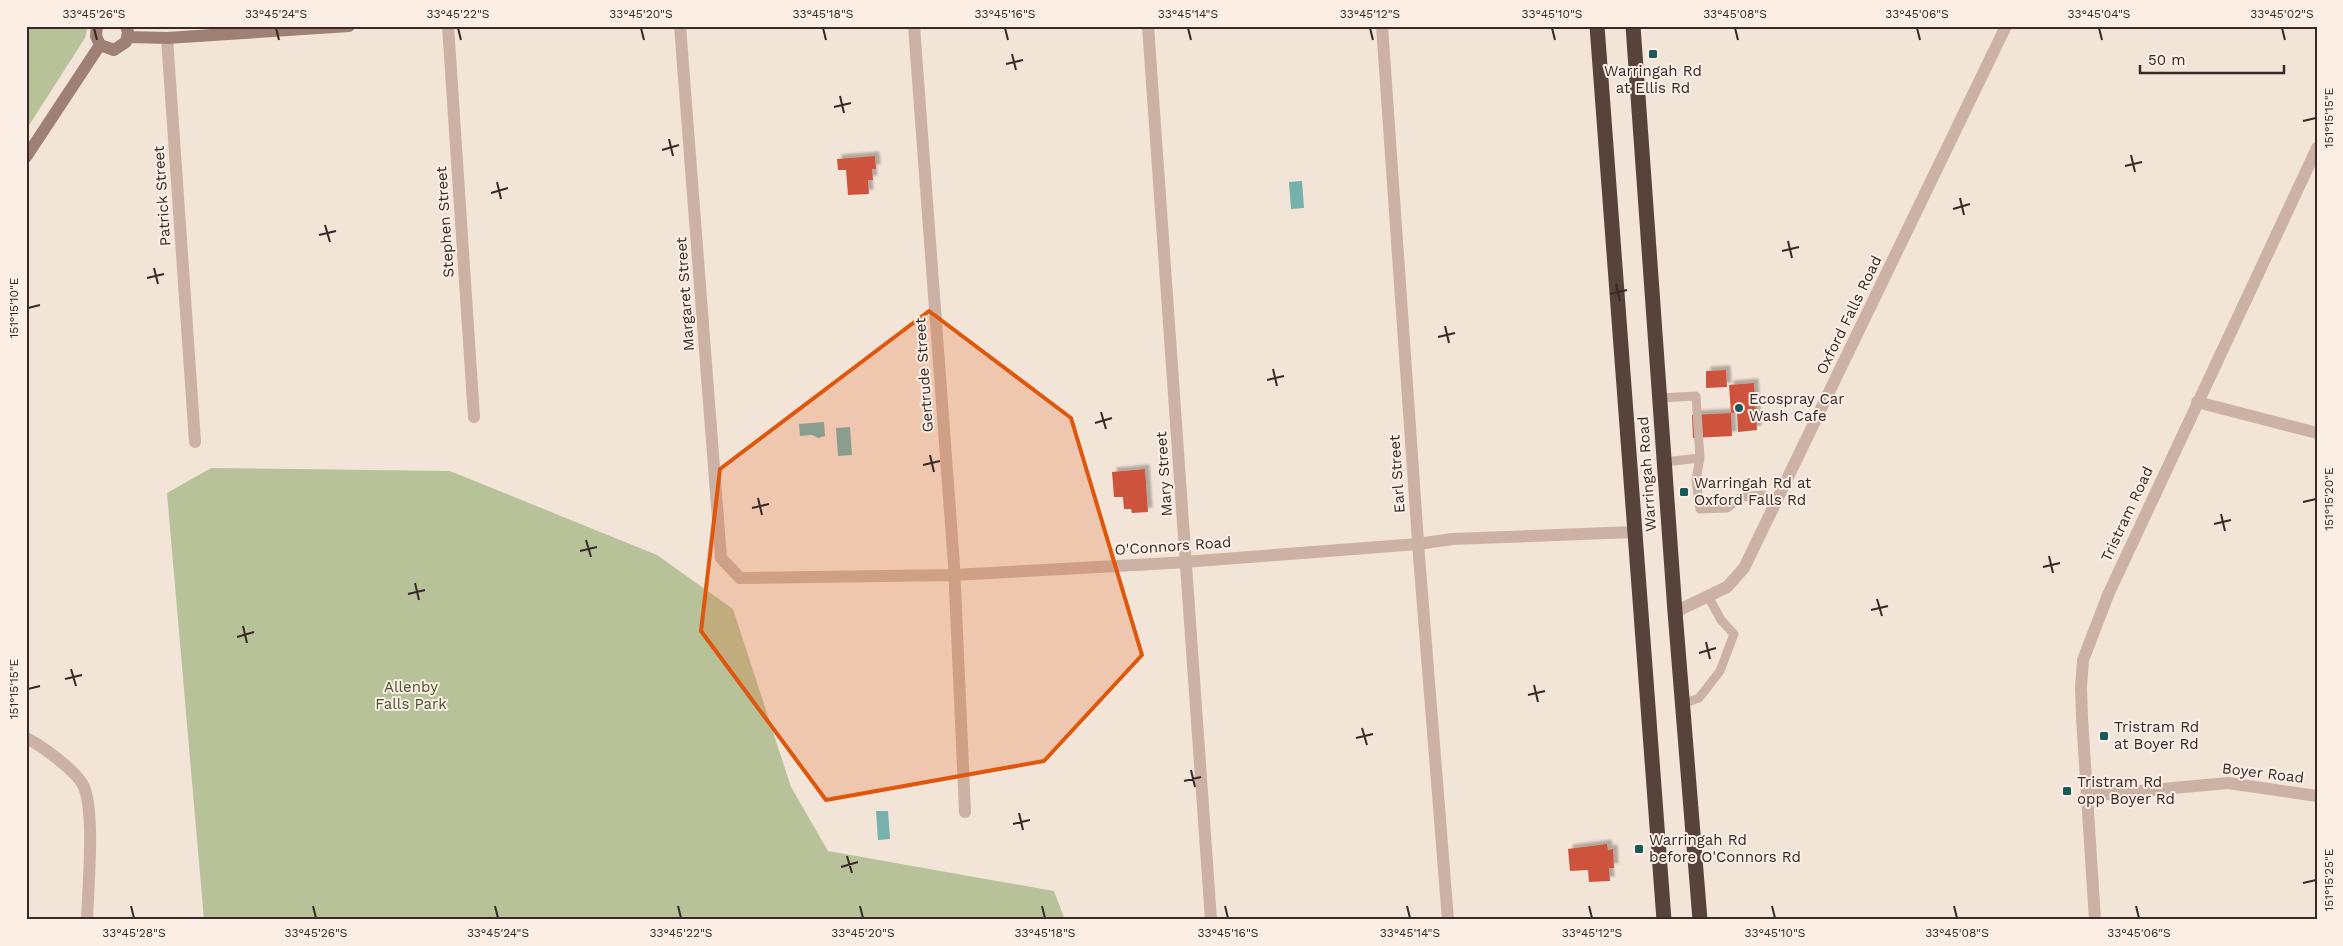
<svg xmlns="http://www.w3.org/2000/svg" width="2343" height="946" font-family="'Work Sans',sans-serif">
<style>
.green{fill:#b8c298}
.water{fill:#76b1ae}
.building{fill:#cd523c;filter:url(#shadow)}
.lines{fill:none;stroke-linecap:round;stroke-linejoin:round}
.lane{stroke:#cbb2a4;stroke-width:9}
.street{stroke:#cbb2a4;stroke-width:12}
.secondary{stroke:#9f8075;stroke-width:12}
.highway{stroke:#57423c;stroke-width:15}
.marked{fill:#df570d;fill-opacity:0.2;stroke:#df570d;stroke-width:4;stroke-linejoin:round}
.ticks{fill:none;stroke:#362926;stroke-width:2}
.poi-dot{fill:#195958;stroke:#faeee5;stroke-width:2}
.labels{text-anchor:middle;stroke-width:4;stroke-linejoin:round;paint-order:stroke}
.poi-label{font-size:15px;fill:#362926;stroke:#faeee5;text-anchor:start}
.street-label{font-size:15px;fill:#362926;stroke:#faeee5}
.park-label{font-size:15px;fill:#495528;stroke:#faeee5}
.neatline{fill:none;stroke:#362926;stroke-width:2}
.ticks-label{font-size:12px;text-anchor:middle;fill:#362926}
</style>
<defs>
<filter id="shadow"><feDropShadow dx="4.5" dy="-4.5" stdDeviation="1" flood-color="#0004"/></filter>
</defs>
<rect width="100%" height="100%" fill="#f3e4d8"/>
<path class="green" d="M26,26H88L85,38L26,130Z
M211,468L450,471L657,555L733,609L791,787L828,851L1054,891L1065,920H204L167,493Z"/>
<path class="water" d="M1302,181L1304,208L1291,209L1289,182Z
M824,422L825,436L818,438L812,435L800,436L799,424Z
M850,427L852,455L838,456L836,428Z
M876,811H888L890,839L878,840Z"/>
<path class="building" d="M875,156L876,169H872L873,180H868L869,194L848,195L846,170H838L837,159Z
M1726,370L1727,387L1706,388V371Z
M1754,383L1757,430L1738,432L1737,412L1731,413L1729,385Z
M1731,413L1732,436L1693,438L1692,415Z
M1145,469L1148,512L1132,513L1131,509H1124L1123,497H1114L1112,472Z
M1607,844L1608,850L1613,849L1614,868H1609L1610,881L1589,882L1588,870L1570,871L1568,849Z"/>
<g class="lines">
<path class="lane" d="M1659,398L1696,396L1700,458L1696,480L1700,509L1727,508L1741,497L1763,495L1777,503
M1664,462L1700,458
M1682,704L1699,698L1720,671L1734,634L1721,620L1708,596"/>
<path class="street" d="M448,26L474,417
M680,26L721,558L740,578L953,575L1171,563L1418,544L1452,539L1634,532
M914,26L954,565L965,812
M1148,26L1211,920
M1382,26L1419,556L1448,920
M167,38L195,442
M2197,402L2317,433
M1675,612L1727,587L1744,568L2006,26
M26,738C41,745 78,772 84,787C95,814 88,887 87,920
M2086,796L2228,783L2317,796
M2095,920L2082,718L2081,688L2083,660L2108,595L2317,148"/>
<path class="secondary" d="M97,26L96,36L100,45L114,50L126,42L128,32L126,26
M128,37L167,38L349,26
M26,157L100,45"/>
<path class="highway" d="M1597,26L1664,920
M1633,26L1675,612L1700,920"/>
</g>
<path class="marked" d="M929,311L1071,418L1142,655L1044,761L826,800L701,631L720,469Z"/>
<path class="ticks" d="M94,28L97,40M276,28L279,40M458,28L461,40M641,28L644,40M823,28L826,40M1005,28L1008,40M1188,28L1191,40M1370,28L1373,40M1552,28L1555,40M1735,28L1738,40M1917,28L1920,40M2099,28L2102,40M2282,28L2285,40M1012,54L1016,70M1006,64L1023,60M840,96L844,113M834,107L851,103M2303,121L2316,118M669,139L673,156M662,150L679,145M2131,155L2135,172M2125,166L2142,162M497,182L501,199M491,193L508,188M1960,198L1964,215M1953,209L1970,204M325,225L330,242M319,235L336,231M1788,241L1792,258M1782,251L1799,247M154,268L158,284M147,278L164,274M1616,284L1620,301M1610,294L1627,290M28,308L40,305M1445,326L1449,343M1438,337L1455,333M1273,369L1277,386M1267,380L1284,376M1101,412L1106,429M1095,423L1112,418M930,455L934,472M923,465L940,461M758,498L762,515M2303,502L2316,499M752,508L769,504M2221,514L2225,531M2214,524L2231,520M586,540L591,557M580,551L597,547M2049,556L2053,573M2043,567L2060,563M415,583L419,600M408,594L425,590M1877,599L1882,616M1871,610L1888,606M243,626L247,643M237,637L254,632M1706,642L1710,659M1699,653L1716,648M71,669L76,686M65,679L82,675M1534,685L1538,702M28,689L40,686M1528,695L1545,691M1362,728L1367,745M1356,738L1373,734M1191,770L1195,787M1184,781L1201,777M1019,813L1023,830M1013,824L1030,820M847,856L852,873M841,867L858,862M2303,883L2316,880M131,906L134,918M313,906L316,918M495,906L498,918M678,906L681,918M860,906L863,918M1042,906L1045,918M1225,906L1228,918M1407,906L1410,918M1589,906L1592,918M1772,906L1775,918M1954,906L1957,918M2136,906L2139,918"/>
<g class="poi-dot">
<rect x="1648" y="49" width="10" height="10" rx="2.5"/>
<circle cx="1739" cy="408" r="5"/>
<rect x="1679" y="487" width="10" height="10" rx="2.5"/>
<rect x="2099" y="731" width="10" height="10" rx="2.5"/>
<rect x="2062" y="786" width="10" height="10" rx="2.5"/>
<rect x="1634" y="844" width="10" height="10" rx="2.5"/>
</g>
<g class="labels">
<g class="poi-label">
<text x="1653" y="76" text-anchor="middle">Warringah Rd<tspan x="1653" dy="17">at Ellis Rd</tspan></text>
<text x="1749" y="404">Ecospray Car<tspan x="1749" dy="17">Wash Cafe</tspan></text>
<text x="1694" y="488">Warringah Rd at<tspan x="1694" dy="17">Oxford Falls Rd</tspan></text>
<text x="2114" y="732">Tristram Rd<tspan x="2114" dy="17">at Boyer Rd</tspan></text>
<text x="2077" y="787">Tristram Rd<tspan x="2077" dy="17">opp Boyer Rd</tspan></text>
<text x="1649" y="845">Warringah Rd<tspan x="1649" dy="17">before O'Connors Rd</tspan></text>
</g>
<g class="street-label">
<text transform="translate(162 196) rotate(-94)" y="5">Patrick Street</text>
<text transform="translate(445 222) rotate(-94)" y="5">Stephen Street</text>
<text transform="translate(685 294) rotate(-94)" y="5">Margaret Street</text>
<text transform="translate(1849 315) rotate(-64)" y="5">Oxford Falls Road</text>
<text transform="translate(924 375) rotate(-94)" y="5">Gertrude Street</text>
<text transform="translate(1164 474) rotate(-94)" y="5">Mary Street</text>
<text transform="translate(1397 474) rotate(-94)" y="5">Earl Street</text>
<text transform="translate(1647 474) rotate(-94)" y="5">Warringah Road</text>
<text transform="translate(2127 514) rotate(-65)" y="5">Tristram Road</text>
<text transform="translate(1173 546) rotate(-4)" y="5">O'Connors Road</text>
<text transform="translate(2263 773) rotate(7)" y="5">Boyer Road</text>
</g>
<g class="park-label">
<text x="411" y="692">Allenby<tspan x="411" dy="17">Falls Park</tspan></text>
</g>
</g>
<rect width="2343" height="946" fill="none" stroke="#faeee5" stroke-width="55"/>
<path d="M2140 65v8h144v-8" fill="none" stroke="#362926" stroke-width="2.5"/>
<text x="2148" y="65" font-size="15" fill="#362926" stroke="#faeee5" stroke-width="4" paint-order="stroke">50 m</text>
<rect x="28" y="28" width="2288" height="890" class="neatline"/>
<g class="ticks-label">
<text x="94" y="18">33°45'26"S</text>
<text x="276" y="18">33°45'24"S</text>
<text x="458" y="18">33°45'22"S</text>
<text x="641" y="18">33°45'20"S</text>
<text x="823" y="18">33°45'18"S</text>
<text x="1005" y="18">33°45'16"S</text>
<text x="1188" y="18">33°45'14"S</text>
<text x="1370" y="18">33°45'12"S</text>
<text x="1552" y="18">33°45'10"S</text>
<text x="1735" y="18">33°45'08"S</text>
<text x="1917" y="18">33°45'06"S</text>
<text x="2099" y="18">33°45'04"S</text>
<text x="2282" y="18">33°45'02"S</text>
<text transform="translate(2329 118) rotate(-90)" y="4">151°15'15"E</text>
<text transform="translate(14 308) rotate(-90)" y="4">151°15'10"E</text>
<text transform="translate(2329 499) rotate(-90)" y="4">151°15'20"E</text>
<text transform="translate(14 689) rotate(-90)" y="4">151°15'15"E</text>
<text transform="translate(2329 880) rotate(-90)" y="4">151°15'25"E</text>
<text x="134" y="937">33°45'28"S</text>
<text x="316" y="937">33°45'26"S</text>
<text x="498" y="937">33°45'24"S</text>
<text x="681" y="937">33°45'22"S</text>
<text x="863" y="937">33°45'20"S</text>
<text x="1045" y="937">33°45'18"S</text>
<text x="1228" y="937">33°45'16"S</text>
<text x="1410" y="937">33°45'14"S</text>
<text x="1592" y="937">33°45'12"S</text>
<text x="1775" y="937">33°45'10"S</text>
<text x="1957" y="937">33°45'08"S</text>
<text x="2139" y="937">33°45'06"S</text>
</g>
</svg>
